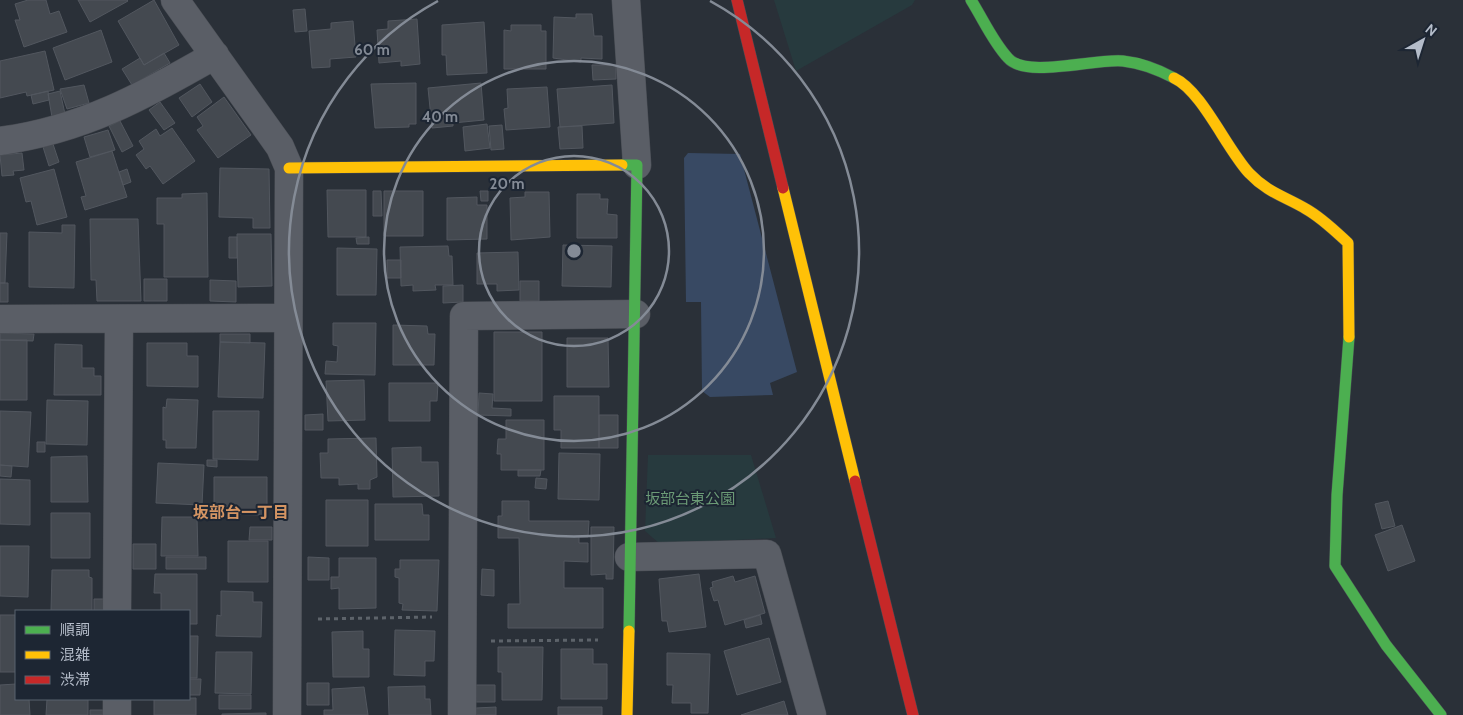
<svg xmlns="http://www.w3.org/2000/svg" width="1463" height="715" font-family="Cabin,'Noto Sans JP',sans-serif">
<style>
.green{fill:#273a3e}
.water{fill:#384963}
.building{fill:#444950;stroke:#52575f}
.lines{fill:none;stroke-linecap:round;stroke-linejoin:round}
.street-casing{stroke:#484c53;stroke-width:29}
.fast-casing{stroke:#484c53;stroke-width:12}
.slow-casing{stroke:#484c53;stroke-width:12}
.jam-casing{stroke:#484c53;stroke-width:12}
.path{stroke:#5d636a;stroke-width:3;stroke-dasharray:4 4;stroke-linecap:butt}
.street{stroke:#5a5e66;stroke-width:28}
.fast{stroke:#4caf50;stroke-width:11}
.slow{stroke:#ffc107;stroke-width:11}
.jam{stroke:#c62828;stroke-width:11}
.ring{fill:none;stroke:#848b96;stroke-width:2.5}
.labels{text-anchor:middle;stroke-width:4;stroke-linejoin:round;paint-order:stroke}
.park-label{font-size:15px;fill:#6b9a76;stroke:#1d2633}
.neighbourhood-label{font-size:16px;font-weight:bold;fill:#d59563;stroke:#1d2633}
.centre{fill:#848b96;stroke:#1d2633;stroke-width:2.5}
.ring-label{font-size:15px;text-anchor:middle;font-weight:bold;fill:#848b96;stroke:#1d2633;stroke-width:4;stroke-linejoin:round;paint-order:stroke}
</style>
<rect width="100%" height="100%" fill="#2a3038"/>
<path class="green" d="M774,0H915L912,5L796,71Z
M648,455H751L776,538L660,544L645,531Z"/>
<path class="water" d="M688,153L740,154L797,372L770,383L773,395L710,397L702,391L701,302H686L684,158Z"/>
<path class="building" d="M28,0H46L50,14L59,11L67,32L24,47L15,20H20L15,4Z
M78,0H127L128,1L90,22Z
M154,0L179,45L144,65L118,21Z
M305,9L307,31L295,32L293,10Z
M576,14H592L594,36H602V59L581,58V62L553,58L554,17L576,18Z
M417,19L420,64L401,66V61L379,63L377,30L388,29V21Z
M353,21L356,57L330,59V67L312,68L309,31L331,29V23Z
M484,22L487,73L447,75L446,55H442V25Z
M511,25H541V31H546V69H504V30L511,31Z
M101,30L112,62L65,80L53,48Z
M45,51L54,90L27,96L26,92L0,98V61Z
M164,53L170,63L132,85L122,69L140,58L144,65Z
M592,65H616V79L593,80Z
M416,83V124H409V127L375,128L371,84Z
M481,83L484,120L453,123V126L432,128L428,88Z
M200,84L212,102L192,117L179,98Z
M84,85L89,103L67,109L60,89Z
M612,85L614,123L560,127L557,89Z
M547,87L550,127L506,130L504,109L508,108L507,89Z
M48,91L49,100L33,104L31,95Z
M60,91L65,114L52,117L48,94Z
M224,97L251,135L218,158L197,130L203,126L197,117Z
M160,102L175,123L164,130L149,110Z
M120,121L133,146L122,152L109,126Z
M487,124L490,148L465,151L463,127Z
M502,125L504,149L491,150L489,126Z
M582,126L583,148L560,149L558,127Z
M172,128L195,161L163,184L150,166L146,169L136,155L144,149L139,141L156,129L160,136Z
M108,130L115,150L90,157L84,137Z
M53,144L59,162L49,166L43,147Z
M112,151L127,197L85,210L81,197L86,196L76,162Z
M22,153L24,170L13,171L14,175L2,176L0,155Z
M220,168L269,169L270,228H253V218L219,217Z
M54,169L67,217L37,225L31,201L26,202L20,178Z
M127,169L131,182L123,185L119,172Z
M327,190H366V237H328Z
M373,191H381L382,216H373Z
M384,191H423V236H384Z
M480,191H488V201H481Z
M525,192H549L550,237L511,240L510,198L525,197Z
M207,193L208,277H164V224H157V198H182V194Z
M577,194H600V199H608L607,214L617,215V238H577Z
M477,197V205H487V239L447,240V198Z
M90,219H138L141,301H97L96,280H91Z
M62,225H75L74,288L29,287V232L62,233Z
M0,233H7L5,283H0Z
M237,234H271L272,286L238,287Z
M229,237H237V258H229Z
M369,237V244H357L356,238Z
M563,245L612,246L611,287L562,286Z
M448,246L449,256H452L453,285H435L436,290L413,291V285L401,286L400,247Z
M337,248L377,249L376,295H337Z
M518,252L519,290L497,291V284H477V253Z
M387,260H401V278H387Z
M144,279H167V301H144Z
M210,280L236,281V302L210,301Z
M520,281H539V301H520Z
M0,283H8V302H0Z
M463,285V302L443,303V286Z
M333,323H376L375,375L325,374L326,361L337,362L338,346L333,345Z
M393,325L427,326L428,334H435L434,365H393Z
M494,332H542V401H494Z
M0,333L34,334L33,341L0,340Z
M220,334H250V343L220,342Z
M567,338H608L609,387H567Z
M0,340H27V400H0Z
M220,342L265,343L263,398L218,397Z
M147,343H187V356H198V387L147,386Z
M55,344L82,345V368H94V376H101V395H54Z
M364,380L365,420L328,421L326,381Z
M389,383H438L437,401H430V421H389Z
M479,393L493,394L492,408L511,409V416L478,415Z
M554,396H599V448H561V430H554Z
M167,399L198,400L196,448H166V440H163V407L166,408Z
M47,400L88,401L87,445L46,444Z
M0,411L31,412L28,467L0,465Z
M213,411H259L258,460L213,459Z
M323,414V430H305V415Z
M599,415H618V448H599Z
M506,420H544V470H501V454H497L498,439H506Z
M376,438L377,477L370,480V489H358V484L339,485V478H321L320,453H328V439Z
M37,442H45V452H37Z
M421,447V462H438L439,496L393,497L392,448Z
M559,453L600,454L599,500L558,499Z
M87,456L88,502H51V457Z
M207,460H217V467L207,466Z
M158,463L204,465L202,505L156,503Z
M0,465L12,466L11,477L0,476Z
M518,470H541L540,476H518Z
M214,477H267V515L214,514Z
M536,478L547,479L546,489L535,488Z
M0,479L30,480V525L0,524Z
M326,500H368V546H326Z
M502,501H529V521H589L588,537H579V543H588V562L564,561V588H603V628H508V604H520L519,538H498V516H502Z
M1388,501L1395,526L1382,529L1375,504Z
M375,504H422L423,515H429V540H375Z
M51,513H90V558H51Z
M162,517H197L198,556H161Z
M1402,525L1415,561L1388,571L1375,535Z
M250,527H272V540H249Z
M591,527H614L613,579H606V574L591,575Z
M228,541H268V582H228Z
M133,544H156V569H133Z
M0,546H29L28,597L0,596Z
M166,557H206V569H166Z
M308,557L329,558V580H308Z
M339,558H376V608L339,609V588L331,589V577H339Z
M400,560H439L437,611L402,610L403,604L399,603V578L395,577V569H400Z
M482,569L494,570V596L481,595Z
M52,570H89V577L92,578V611H51Z
M155,574H197V624H189V611H161V593H154Z
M699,574L706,627L669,632L667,621H662L659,579Z
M733,576L735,582L755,576L765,613L725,625L718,600L714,601L710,588L713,587L712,582Z
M221,591L253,592V602H262L261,637L216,636L217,615L221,616Z
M94,599H104V611H94Z
M0,615H16V672H0Z
M760,615L762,624L746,628L744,620Z
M395,630L435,631L434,661H425V676L394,675Z
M363,631V649H369V677H333L332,632Z
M189,636H198L197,678H189Z
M769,638L781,682L737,695L724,651Z
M498,647H543L542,700H502V672H498Z
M561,649H593V664H607V699H561Z
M216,652H252L251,694L215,693Z
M667,653L710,654L708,713H691V703H672L673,685H667Z
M189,679H201L200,695H189Z
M307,683H329V705H307Z
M16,684V699H29L30,715H0V685Z
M476,685H495V702H476Z
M425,686V699H430L431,715H389L388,687Z
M364,687L368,715H324V710H333L332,689Z
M219,695H251V709H219Z
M196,698V715H154V699Z
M47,699H88V715H46Z
M784,701L788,715H741Z
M496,707V715H476V708Z
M558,707H602V715H558Z
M90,710H103V715H90Z
M266,713V715H222V714Z"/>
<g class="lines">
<defs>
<path id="street" d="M175,0L280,147L289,168L287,715
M626,0L637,165
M0,141C82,130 144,96 215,55
M0,319L288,318
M629,557L767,554L812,715
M117,611L119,319
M117,715V699
M462,715L464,316L636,314"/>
<path id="fast" d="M971,0C983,19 993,42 1008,58C1026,79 1096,58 1123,61C1142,63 1157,69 1174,78
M622,165H637L629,631
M1349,337L1337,495L1335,566L1386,645L1441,715"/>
<path id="slow" d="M1174,78C1202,91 1226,148 1249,173C1268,193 1284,196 1306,209C1322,218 1335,231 1348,243L1349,337
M289,168L622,165
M783,188L855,481
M627,715L629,631"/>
<path id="jam" d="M737,0L783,188
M855,481L913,715"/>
</defs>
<use href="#street" class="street-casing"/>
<use href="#fast" class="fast-casing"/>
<use href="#slow" class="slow-casing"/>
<use href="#jam" class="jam-casing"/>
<path class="path" d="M318,619L432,617
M491,641L598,640"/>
<use href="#street" class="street"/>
<use href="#fast" class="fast"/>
<use href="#slow" class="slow"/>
<use href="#jam" class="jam"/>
</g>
<g class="ring">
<circle cx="574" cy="251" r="95"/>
<circle cx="574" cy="251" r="190"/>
<path d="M710 1A285 285 0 1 1 438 1"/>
</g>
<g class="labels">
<g class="park-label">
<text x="690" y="504">坂部台東公園</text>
</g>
<g class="neighbourhood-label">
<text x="241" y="518">坂部台一丁目</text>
</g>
</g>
<circle cx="574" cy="251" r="8" class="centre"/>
<g class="ring-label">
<text x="372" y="55">60 m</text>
<text x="440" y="122">40 m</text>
<text x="507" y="189">20 m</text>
</g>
<rect x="15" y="610" width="175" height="90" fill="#1d2633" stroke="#59626f"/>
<rect x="25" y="626" width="25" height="8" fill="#4caf50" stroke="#59626f"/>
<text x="60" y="635" font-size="15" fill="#b4bcc9">順調</text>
<rect x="25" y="651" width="25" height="8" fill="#ffc107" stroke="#59626f"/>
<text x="60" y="660" font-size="15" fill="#b4bcc9">混雑</text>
<rect x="25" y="676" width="25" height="8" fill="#c62828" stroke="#59626f"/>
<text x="60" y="685" font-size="15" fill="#b4bcc9">渋滞</text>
<g transform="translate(1423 40) rotate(39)" stroke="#1d2633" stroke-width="4" paint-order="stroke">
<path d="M0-4L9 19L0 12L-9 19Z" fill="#b4bcc9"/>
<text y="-8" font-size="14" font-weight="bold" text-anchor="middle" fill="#b4bcc9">N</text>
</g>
</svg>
